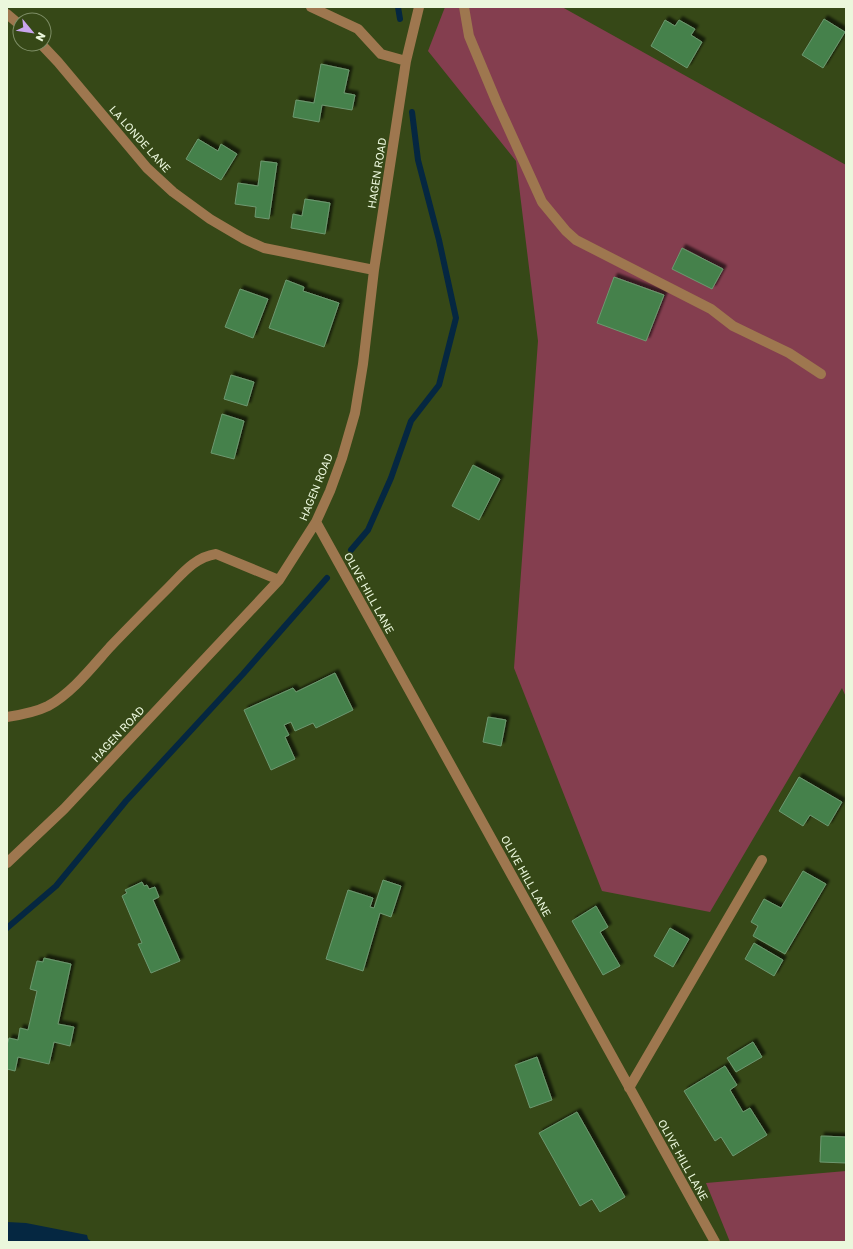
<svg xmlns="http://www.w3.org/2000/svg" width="853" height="1249" font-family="'Golos Text',sans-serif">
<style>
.green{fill:#843e4f}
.water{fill:#052741}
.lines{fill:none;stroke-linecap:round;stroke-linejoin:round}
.stream{stroke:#052741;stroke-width:6}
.building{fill:#44814b;stroke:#6d9870;filter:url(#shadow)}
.minor{stroke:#9e774f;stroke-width:10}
.labels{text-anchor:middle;stroke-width:3;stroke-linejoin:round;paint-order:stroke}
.street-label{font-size:11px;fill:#ebf7dc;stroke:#364817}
</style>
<defs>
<filter id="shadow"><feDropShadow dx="3.5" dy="-3.5" stdDeviation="1" flood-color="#0009"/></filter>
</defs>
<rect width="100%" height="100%" fill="#364817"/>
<path class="green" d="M445,7H562L846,165V697L842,688L710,912L602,891L514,668L538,341L516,161L428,51Z
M846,1171V1242H730L706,1183Z"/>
<path class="water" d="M7,1222L26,1223L87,1235L88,1239L92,1242H7Z"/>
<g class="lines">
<path class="stream" d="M398,7L400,19
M351,550L368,530L391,478L411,421L439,385L456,318L439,240L418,160L412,112
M7,928L56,886L126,801L243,674L327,578"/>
</g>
<path class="building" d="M824,19L845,32L823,68L802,55Z
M665,20L675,26L679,20L695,29L691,35L702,42L687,68L651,46Z
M321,64L349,70L344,93L355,95L352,110L322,105L319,122L293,117L296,100L314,103Z
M198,139L218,151L221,144L237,154L221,180L186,159Z
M261,161L277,163L269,219L255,217L256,207L235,204L238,183L258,186Z
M305,199L330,203L325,234L291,228L293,214L302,216Z
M682,248L723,269L712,289L672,269Z
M614,277L664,295L646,341L597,323Z
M286,280L304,287L303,291L339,303L324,347L269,328Z
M240,289L268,299L253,338L225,327Z
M231,375L254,382L247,406L224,399Z
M222,414L244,421L234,459L211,453Z
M473,465L500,479L479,520L452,506Z
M335,673L353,710L316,728L313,723L295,731L291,722L284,725L289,735L285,737L295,759L271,770L244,710L293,688L296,692Z
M488,717L506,720L501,746L483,742Z
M799,777L842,802L828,826L810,815L803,826L779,811Z
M803,871L826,884L785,954L753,936L758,926L751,922L764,899L781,908Z
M383,880L401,886L391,917L380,913L363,971L326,959L348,890L373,898L370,907L374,908Z
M142,882L144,886L147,885L149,889L155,887L159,897L153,900L180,961L151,973L138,944L142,943L122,896L127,893L125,890Z
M596,906L608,927L600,932L620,966L603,975L572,921Z
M670,928L689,939L673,967L654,956Z
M754,943L783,960L774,976L745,959Z
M44,958L71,964L58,1024L74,1027L70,1046L54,1042L49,1064L18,1057L15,1071L7,1069V1045L9,1038L18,1040L20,1028L28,1030L37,991L30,989L37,961L43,962Z
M753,1042L762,1057L736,1072L727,1058Z
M537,1057L552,1100L530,1108L515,1065Z
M725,1066L737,1085L730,1090L743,1112L750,1108L767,1135L733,1156L721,1137L715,1141L684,1091Z
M577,1112L625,1197L600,1212L592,1199L580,1206L539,1133Z
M821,1136L846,1137V1163L820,1162Z"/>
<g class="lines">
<path class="minor" d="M311,7L358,29L381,54L406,61
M464,7L469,36L497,103L542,202L566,231L576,240L711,309L733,326L789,353L821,374
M7,14L20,25
M41,44L58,62L147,168L173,192L210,219L244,239L264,248L374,270
M316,522L715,1242
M7,717C20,715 36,712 48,706C72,693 92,667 110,647C129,627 148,608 168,588C182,574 195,557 216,554L279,580
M7,863L64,809L279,580L316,522L330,491L342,458L355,413L363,364L374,270L406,61L419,7
M629,1088L762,860"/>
</g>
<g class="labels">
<g class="street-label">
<text transform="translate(140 139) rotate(48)" y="4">LA LONDE LANE</text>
<text transform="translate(377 173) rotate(-81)" y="4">HAGEN ROAD</text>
<text transform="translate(316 487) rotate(-68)" y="4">HAGEN ROAD</text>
<text transform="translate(369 593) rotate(61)" y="4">OLIVE HILL LANE</text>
<text transform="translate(118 734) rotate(-47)" y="4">HAGEN ROAD</text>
<text transform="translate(526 876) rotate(61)" y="4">OLIVE HILL LANE</text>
<text transform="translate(683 1160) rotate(61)" y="4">OLIVE HILL LANE</text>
</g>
</g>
<rect width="853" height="1249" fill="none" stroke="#ebf7dc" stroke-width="16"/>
<g transform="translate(32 32) rotate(119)"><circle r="19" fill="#364817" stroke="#7e8e66"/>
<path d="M0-3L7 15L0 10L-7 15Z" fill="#c9a5ee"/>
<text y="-6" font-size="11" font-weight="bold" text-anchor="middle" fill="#ebf7dc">N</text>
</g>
</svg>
